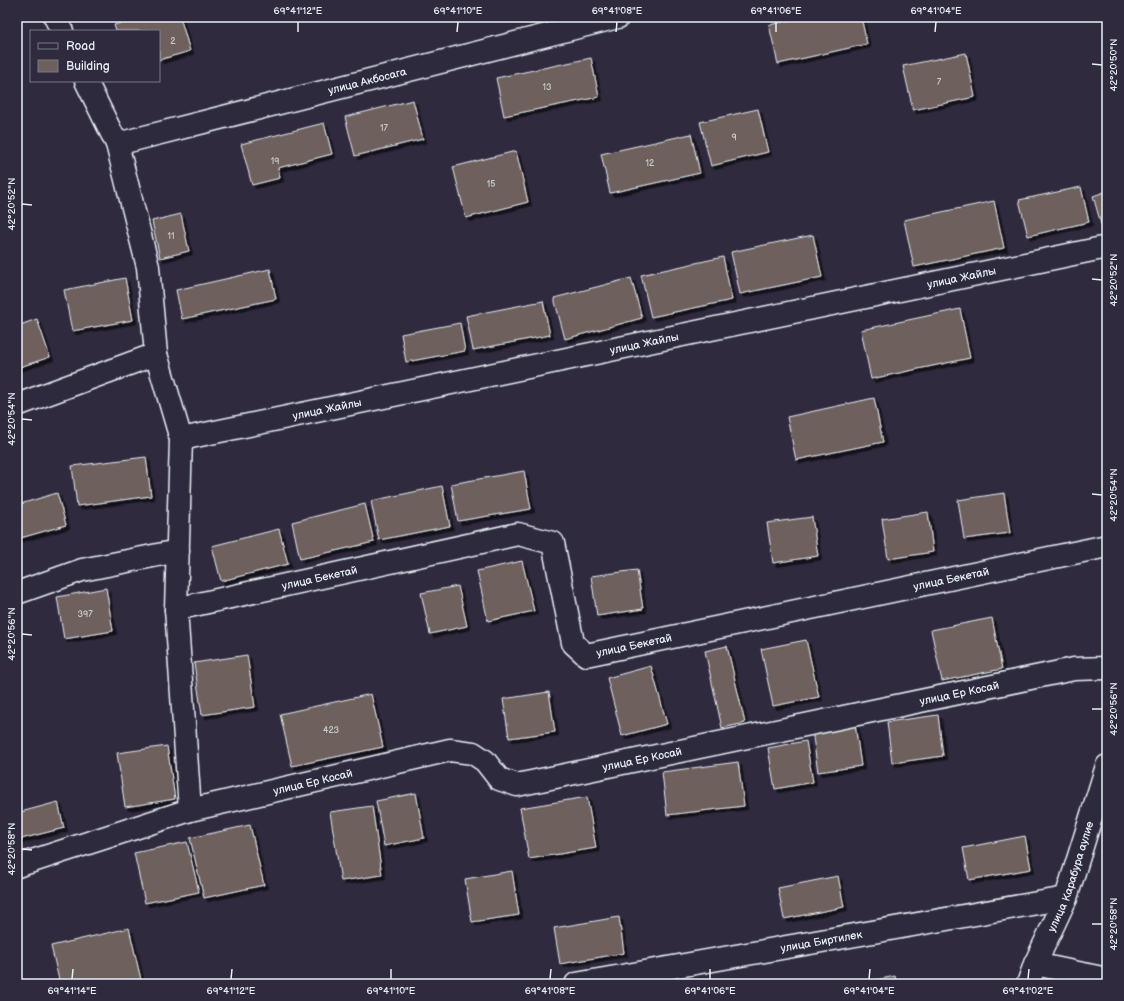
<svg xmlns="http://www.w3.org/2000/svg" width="1124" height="1001" font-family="'Balsamiq Sans',sans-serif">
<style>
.building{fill:#6e605c;stroke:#e8f1f8;filter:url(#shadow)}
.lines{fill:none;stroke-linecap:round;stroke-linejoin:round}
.street-casing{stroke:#e8f1f8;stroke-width:25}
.street{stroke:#2f2a3d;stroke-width:22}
.ticks{fill:none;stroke:#e8f1f8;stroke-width:1.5}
.labels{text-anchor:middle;stroke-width:3.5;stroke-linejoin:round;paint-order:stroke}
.number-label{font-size:9px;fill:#cacdd1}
.street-label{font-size:11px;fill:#e8f1f8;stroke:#2f2a3d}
.neatline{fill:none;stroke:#e8f1f8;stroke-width:1.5}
.ticks-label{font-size:10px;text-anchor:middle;fill:#e8f1f8}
</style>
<defs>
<filter id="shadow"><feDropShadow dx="3.5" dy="3.5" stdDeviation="0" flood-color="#0009"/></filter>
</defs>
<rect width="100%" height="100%" fill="#2f2a3d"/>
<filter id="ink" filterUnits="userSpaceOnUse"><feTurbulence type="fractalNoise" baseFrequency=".025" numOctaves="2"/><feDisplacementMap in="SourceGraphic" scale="8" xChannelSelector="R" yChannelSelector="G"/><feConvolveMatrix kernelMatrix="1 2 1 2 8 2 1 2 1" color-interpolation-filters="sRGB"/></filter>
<g filter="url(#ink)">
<path class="building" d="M140,17H180L190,51L159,60V31H116L114,25Z
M804,17H861L867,44L778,64L769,25Z
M966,53L975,97L913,110L903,66Z
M591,58L599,97L504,116L496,78Z
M413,100L423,139L355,156L345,117Z
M758,109L768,152L711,166L700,122Z
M324,123L332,154L278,168L280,178L252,185L241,144Z
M691,134L700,173L610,193L601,154Z
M516,151L528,202L466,218L453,167Z
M1081,187L1089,222L1028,236L1019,200Z
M1107,191V229L1103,231L1093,196Z
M994,201L1004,248L914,267L904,220Z
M181,214L189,251L160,258L152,221Z
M813,235L822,277L740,294L731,252Z
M723,257L732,300L651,317L641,275Z
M270,269L276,299L182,319L176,290Z
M125,278L133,320L72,331L64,290Z
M631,278L642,318L565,339L554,298Z
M543,301L550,335L473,350L466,316Z
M960,309L970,358L871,379L861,330Z
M37,319L50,357L17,368V326Z
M460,323L465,351L406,362L401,334Z
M874,398L883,442L796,460L787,417Z
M146,457L151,496L77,506L72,466Z
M524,471L531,509L458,521L451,484Z
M442,486L450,526L379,540L371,501Z
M57,493L66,525L17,539V505Z
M1004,493L1010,533L964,539L958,500Z
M365,504L374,542L300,559L292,522Z
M928,512L933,552L888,559L882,519Z
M812,517L818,556L773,563L767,523Z
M279,529L288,564L221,581L212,546Z
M522,561L534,611L488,621L477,571Z
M637,570L643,609L597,616L591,576Z
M458,586L467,626L430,634L421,593Z
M106,588L113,631L64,639L57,597Z
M992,618L1002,669L942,681L931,630Z
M806,640L819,697L773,706L761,649Z
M727,646L745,723L722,728L705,651Z
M247,655L255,707L202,715L194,663Z
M651,666L667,724L622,736L607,678Z
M549,692L555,732L509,738L503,699Z
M371,694L383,747L292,766L280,714Z
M938,715L943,756L892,763L887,722Z
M855,724L861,766L818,772L812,730Z
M806,741L813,782L775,789L768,748Z
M167,746L175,799L125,807L117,753Z
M738,762L744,806L667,815L662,772Z
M416,793L424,838L384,846L376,801Z
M587,797L596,848L529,859L520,808Z
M58,802L64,828L17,840V813Z
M372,806L382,875L341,881L330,812Z
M250,825L264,885L204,898L190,838Z
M1025,836L1031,869L969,880L963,848Z
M187,842L199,892L145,903L134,853Z
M512,871L519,915L472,922L465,879Z
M838,876L844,907L784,919L778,888Z
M619,917L624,953L560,964L554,928Z
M129,928L142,984H60L51,946Z
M895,976L897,984H857Z"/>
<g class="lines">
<defs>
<g id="street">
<path d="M55,17L62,31"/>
<path id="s1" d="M117,144L618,17"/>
<path d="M17,405L156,354"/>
<path id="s2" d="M181,439L1107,247"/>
<path d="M17,593L82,570L178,551"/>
<path id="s3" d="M176,609L518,534L553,543L573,643L586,655L1107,546"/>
<path id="s4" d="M190,810L450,750L473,753L485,761L499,779L517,785L1074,669L1107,668"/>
<path d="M17,866L190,810L176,609L181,439L156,354L148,267L117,144L86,81"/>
<path d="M1035,964L1107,979"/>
<path id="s5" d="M576,984L1066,898"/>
<path id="s6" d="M1028,984L1035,964L1066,898L1107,766"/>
</g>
</defs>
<use href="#street" class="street-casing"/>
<use href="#street" class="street"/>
</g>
</g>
<path class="ticks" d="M298,32V22M457,32L458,22M616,32L617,22M776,32V22M935,32L936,22M1092,64L1102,65M22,204L32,205M1092,279L1102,280M22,419L32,420M1092,494L1102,495M22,634L32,635M1092,709H1102M22,849L32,850M1092,924H1102M72,979L73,969M231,979L232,969M391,979V969M550,979L551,969M710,979V969M869,979L870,969M1028,979L1029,969"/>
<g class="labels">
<g class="number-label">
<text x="173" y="44">2</text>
<text x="939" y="85">7</text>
<text x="547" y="90">13</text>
<text x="384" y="131">17</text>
<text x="734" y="140">9</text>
<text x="275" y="164">19</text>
<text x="650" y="166">12</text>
<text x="491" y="187">15</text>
<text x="171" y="239">11</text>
<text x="85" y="617">397</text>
<text x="331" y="733">423</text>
</g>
<g class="street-label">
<text dy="4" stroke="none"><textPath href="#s1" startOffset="258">улица Акбосага</textPath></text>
<text dy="4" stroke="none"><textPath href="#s2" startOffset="797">улица Жайлы</textPath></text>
<text dy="4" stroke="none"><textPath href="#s2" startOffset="473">улица Жайлы</textPath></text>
<text dy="4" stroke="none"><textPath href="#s2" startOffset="149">улица Жайлы</textPath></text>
<text dy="4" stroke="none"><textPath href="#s3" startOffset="147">улица Бекетай</textPath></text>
<text dy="4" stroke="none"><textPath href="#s3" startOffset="879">улица Бекетай</textPath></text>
<text dy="4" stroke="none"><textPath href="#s3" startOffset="555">улица Бекетай</textPath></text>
<text dy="4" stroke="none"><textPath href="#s4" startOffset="798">улица Ер Косай</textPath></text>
<text dy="4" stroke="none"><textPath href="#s4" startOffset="474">улица Ер Косай</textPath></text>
<text dy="4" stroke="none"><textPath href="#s4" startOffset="126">улица Ер Косай</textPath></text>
<text dy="4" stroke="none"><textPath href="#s6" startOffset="116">улица Карабура аулие</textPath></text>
<text dy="4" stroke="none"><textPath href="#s5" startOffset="249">улица Биртилек</textPath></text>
</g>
</g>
<rect width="1124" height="1001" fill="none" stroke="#2f2a3d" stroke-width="44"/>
<rect x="30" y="30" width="130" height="52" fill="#2f2a3d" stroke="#797a88"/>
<rect x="38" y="43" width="20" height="6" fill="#2f2a3d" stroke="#797a88"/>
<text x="66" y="50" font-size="12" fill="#e8f1f8">Road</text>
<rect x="38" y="60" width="20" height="12" fill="#6e605c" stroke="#797a88"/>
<text x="66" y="70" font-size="12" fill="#e8f1f8">Building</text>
<rect x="22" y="22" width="1080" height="957" class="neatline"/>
<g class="ticks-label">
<text x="298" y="14">69°41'12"E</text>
<text x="458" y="14">69°41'10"E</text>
<text x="617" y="14">69°41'08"E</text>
<text x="776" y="14">69°41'06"E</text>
<text x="936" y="14">69°41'04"E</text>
<text transform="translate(1113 65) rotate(-90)" y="4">42°20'50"N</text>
<text transform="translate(11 204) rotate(-90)" y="4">42°20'52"N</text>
<text transform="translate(1113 280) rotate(-90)" y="4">42°20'52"N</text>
<text transform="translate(11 419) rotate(-90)" y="4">42°20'54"N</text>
<text transform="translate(1113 495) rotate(-90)" y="4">42°20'54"N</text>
<text transform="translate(11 634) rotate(-90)" y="4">42°20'56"N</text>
<text transform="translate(1113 709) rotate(-90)" y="4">42°20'56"N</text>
<text transform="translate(11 849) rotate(-90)" y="4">42°20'58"N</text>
<text transform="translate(1113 924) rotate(-90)" y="4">42°20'58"N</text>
<text x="72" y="994">69°41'14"E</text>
<text x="231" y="994">69°41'12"E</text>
<text x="391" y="994">69°41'10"E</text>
<text x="550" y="994">69°41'08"E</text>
<text x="710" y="994">69°41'06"E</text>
<text x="869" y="994">69°41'04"E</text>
<text x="1028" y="994">69°41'02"E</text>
</g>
</svg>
